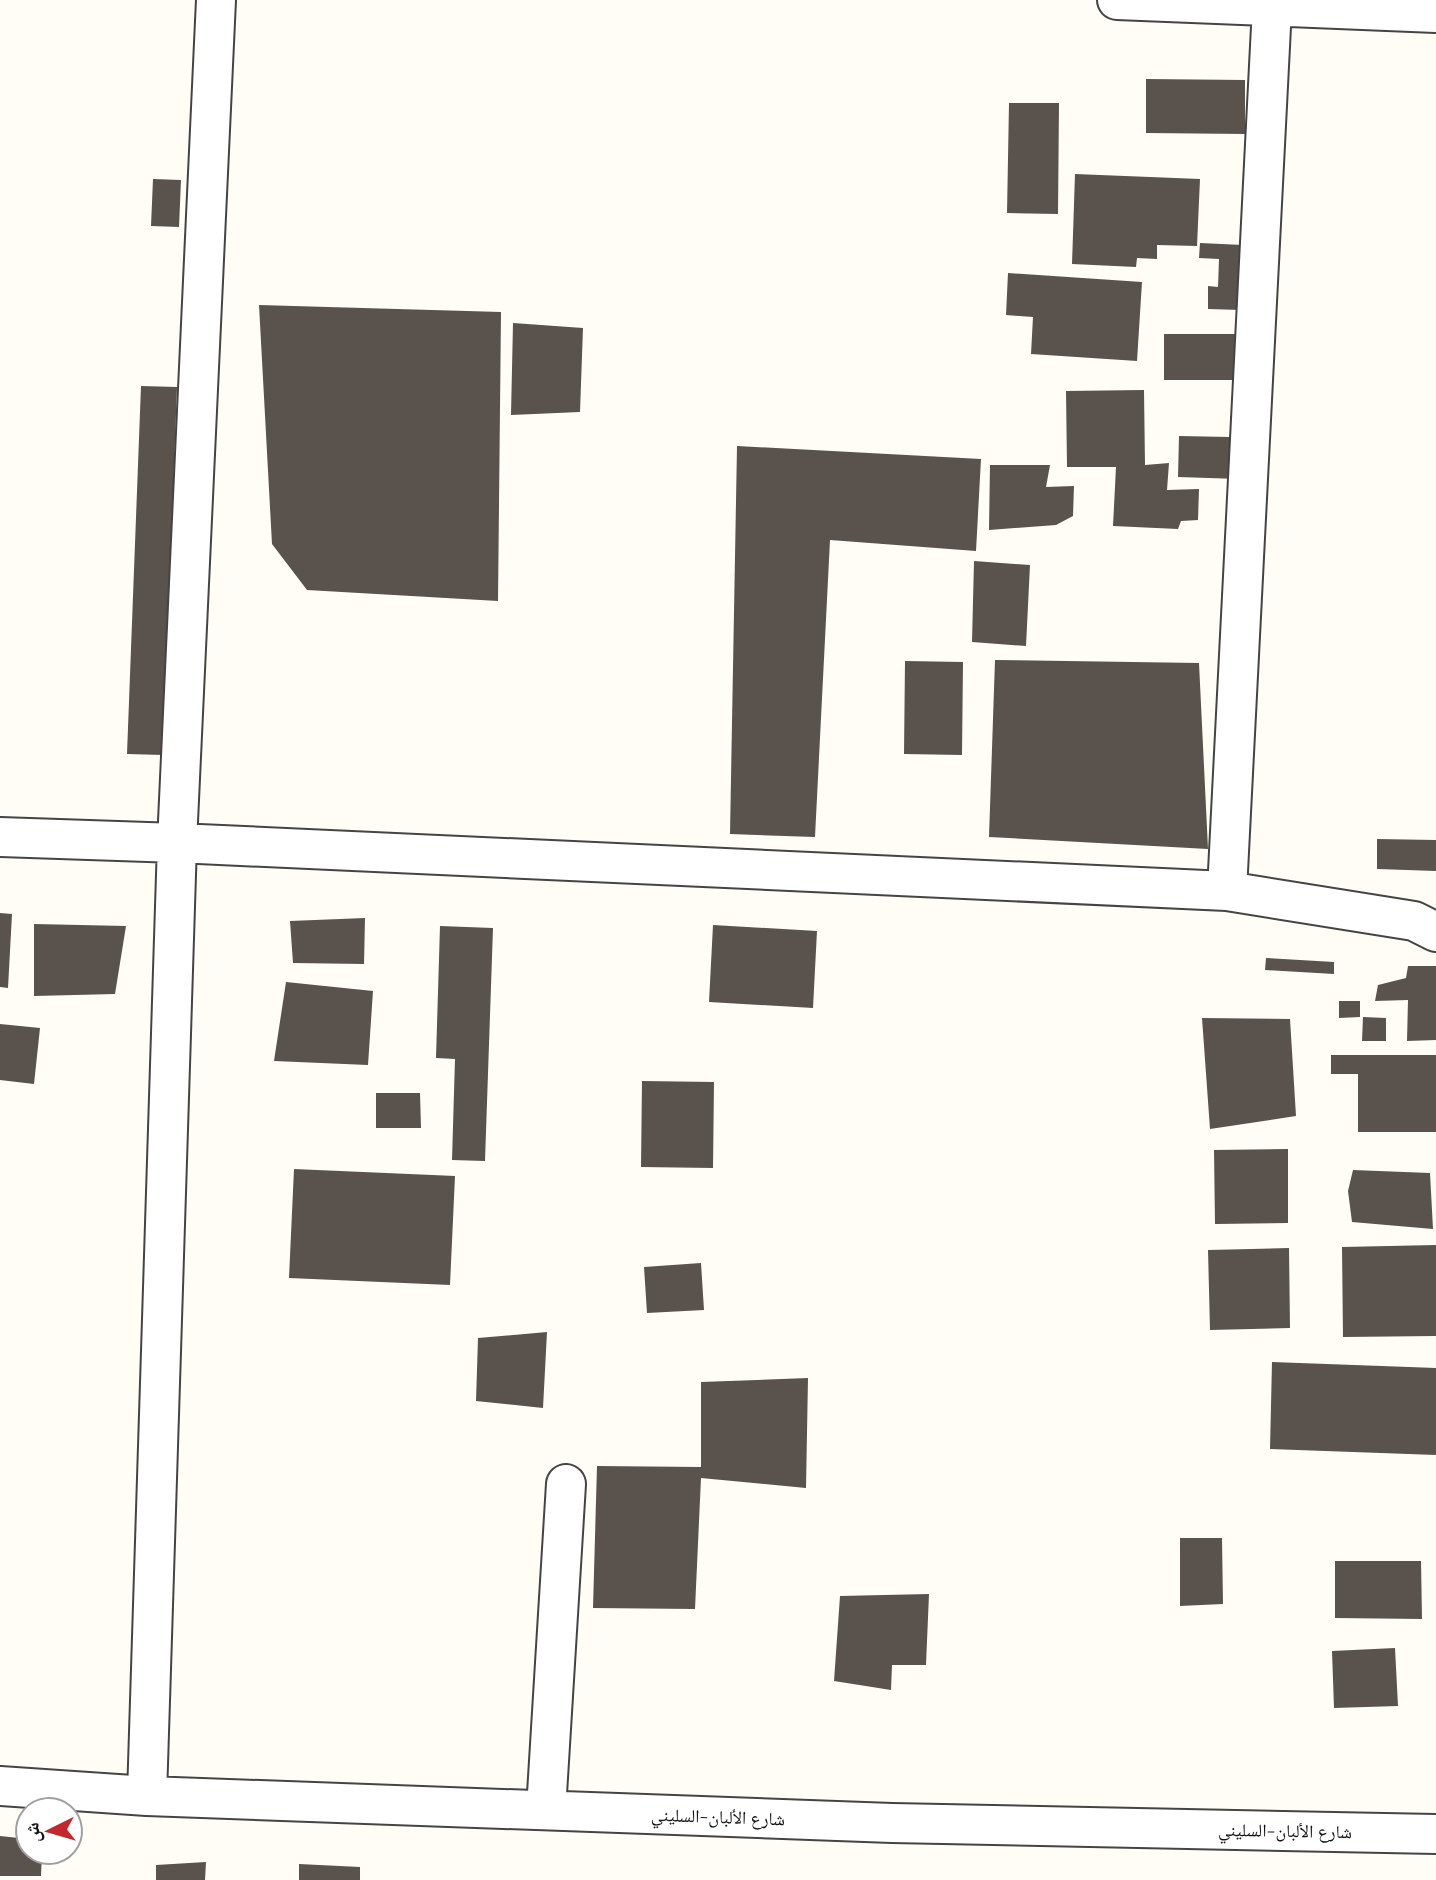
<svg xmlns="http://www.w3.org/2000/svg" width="1436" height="1880" font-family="'Playfair Display','Noto Naskh Arabic',serif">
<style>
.building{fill:#5a524d}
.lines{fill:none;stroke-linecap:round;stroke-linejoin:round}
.minor-casing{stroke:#444;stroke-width:42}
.minor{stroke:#fff;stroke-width:38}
.labels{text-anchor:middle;stroke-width:7;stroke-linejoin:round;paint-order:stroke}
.street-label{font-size:18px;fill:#111;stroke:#fff}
</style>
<rect width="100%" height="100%" fill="#fffdf5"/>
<path class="building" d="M1146,79L1245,80V134L1146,133Z
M1009,103H1059L1058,214L1007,213Z
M1075,174L1200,179L1197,246L1157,245V259L1137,258L1136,267L1072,264Z
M153,179L181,180L179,227L151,226Z
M1200,243L1243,245L1241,310L1208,309V286L1218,287L1219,259L1199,258Z
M1008,273L1142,282L1137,361L1031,354L1033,317L1006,315Z
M259,305L501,312L498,601L307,590L272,544Z
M513,323L583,328L580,412L511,415Z
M1164,334H1235L1234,380H1164Z
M141,386L177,387L163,755L127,754Z
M1144,390L1145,465L1169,463L1167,490L1199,489L1198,520L1181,521L1178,529L1113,526L1116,467H1067L1066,391Z
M1230,416H1241L1239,479L1178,477L1179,436L1230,437Z
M737,446L981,459L976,551L830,540L815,837L730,834Z
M990,465H1050L1046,487L1074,486L1073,516L1056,525L989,530Z
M974,561L1030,565L1026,646L972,642Z
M995,660L1199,663L1208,849L989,837Z
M905,661L963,662L962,755L904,754Z
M1377,839L1436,840V871L1377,869Z
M0,913L12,914L8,988L0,987Z
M365,918L364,964L293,963L290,921Z
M34,924L126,926L115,994L34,996Z
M713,925L817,931L813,1008L709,1002Z
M440,926L493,928L485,1161L452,1160L455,1059L436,1058Z
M1266,958L1334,962V974L1265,970Z
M1408,966H1436V1040L1407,1041L1408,1000L1375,1001L1378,985L1406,978Z
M286,982L373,991L368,1065L274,1061Z
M1339,1001H1360V1017L1339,1018Z
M1363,1017L1386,1018V1041H1362Z
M1202,1018L1290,1019L1296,1116L1210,1129Z
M0,1024L40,1028L34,1084L0,1080Z
M1331,1055H1436V1132H1358V1074H1331Z
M642,1081L714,1082L713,1168L641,1167Z
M376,1093H420L421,1128H376Z
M1288,1149V1223L1215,1224L1214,1150Z
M294,1169L455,1176L450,1285L289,1278Z
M1353,1170L1430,1173L1433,1229L1352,1222L1348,1191Z
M1436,1245V1336L1343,1337L1342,1247Z
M1289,1248L1290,1328L1210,1330L1208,1250Z
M701,1263L704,1310L647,1313L644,1267Z
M547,1332L543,1408L476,1401L478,1338Z
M1272,1362L1436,1368V1455L1270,1449Z
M808,1378L806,1488L701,1478L695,1609L593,1608L597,1466L701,1467V1382Z
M1180,1538H1222L1223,1604L1180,1606Z
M1335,1561H1421L1422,1619L1335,1618Z
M929,1594L926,1665H892L891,1690L834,1681L840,1596Z
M1395,1648L1398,1706L1334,1708L1332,1651Z
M0,1836L28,1839V1852H42L41,1876H0Z
M206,1862L205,1880H156V1865Z
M299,1864L360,1867V1880H299Z"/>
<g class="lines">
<defs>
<path id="minor" d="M1117,0L1436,13
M0,837L177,843L1227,891L1414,921L1436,932
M1227,891L1272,7
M0,1786L147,1796L892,1823L1436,1834
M147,1796L177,843L216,0
M546,1810L566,1484"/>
</defs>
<use href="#minor" class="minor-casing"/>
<use href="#minor" class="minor"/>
</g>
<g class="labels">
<g class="street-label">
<text transform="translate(718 1817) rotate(2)" y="6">شارع الألبان-السليني</text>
<text transform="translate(1285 1831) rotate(1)" y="6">شارع الألبان-السليني</text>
</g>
</g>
<g transform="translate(49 1831) rotate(265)"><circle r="33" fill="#ffffff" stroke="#a0a0a0" stroke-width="2"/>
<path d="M0-5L12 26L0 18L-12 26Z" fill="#c4262e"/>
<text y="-10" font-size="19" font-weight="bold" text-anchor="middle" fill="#111111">ش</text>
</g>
</svg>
